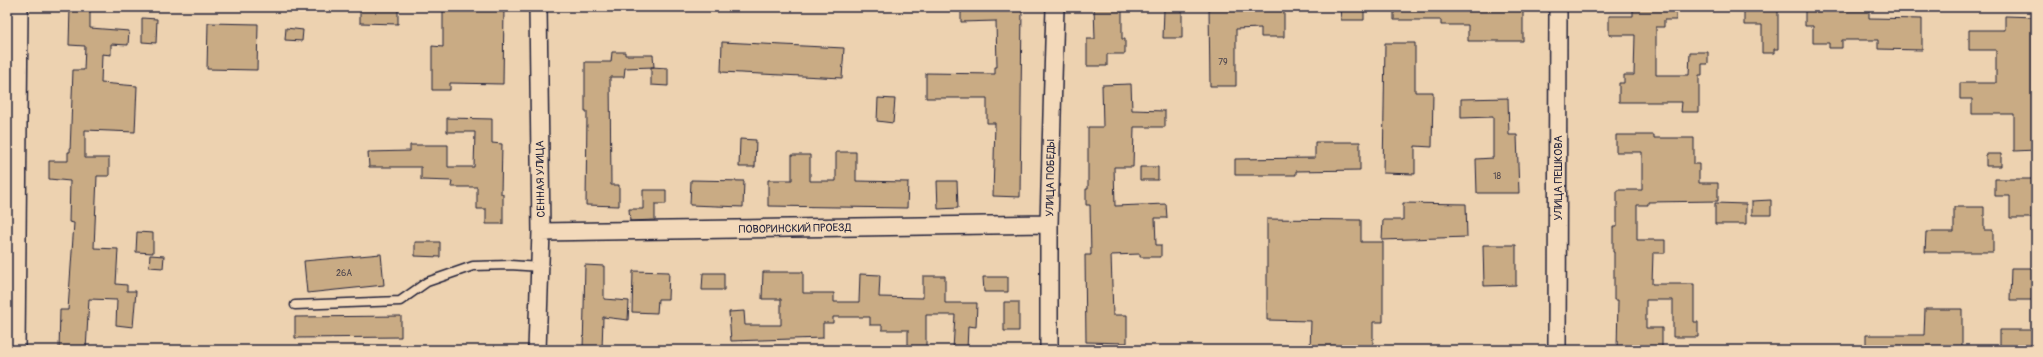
<svg xmlns="http://www.w3.org/2000/svg" width="2043" height="357" font-family="Pangolin,sans-serif">
<style>
.building{fill:#c9ab84;stroke:#22223b}
.lines{fill:none;stroke-linecap:round;stroke-linejoin:round}
.service-casing{stroke:#22223b;stroke-width:11}
.minor-casing{stroke:#22223b;stroke-width:20}
.service{stroke:#f3d9ba;stroke-width:8}
.minor{stroke:#f3d9ba;stroke-width:17}
.labels{text-anchor:middle;stroke-width:4;stroke-linejoin:round;paint-order:stroke}
.number-label{font-size:9px;fill:#4c444d}
.street-label{font-size:11px;fill:#22223b;stroke:#f3d9ba}
</style>
<rect width="100%" height="100%" fill="#edd2b0"/>
<filter id="ink" filterUnits="userSpaceOnUse"><feTurbulence type="fractalNoise" baseFrequency=".025" numOctaves="2"/><feDisplacementMap in="SourceGraphic" scale="8" xChannelSelector="R" yChannelSelector="G"/><feConvolveMatrix kernelMatrix="1 2 1 2 8 2 1 2 1" color-interpolation-filters="sRGB"/></filter>
<g filter="url(#ink)">
<path class="building" d="M70,7H90V28L129,31L128,45L111,44V55L102,54L101,83L137,86L135,132L85,130V158H109V176H97L94,248L118,249L116,284L127,285V291H136L133,327L116,325L117,300L89,299L86,350H59L60,310H68L74,223L69,222L70,181L49,179V161H68V152H70L73,70H84L85,46L69,45Z
M360,7H398V24L360,23Z
M443,7H504L503,84L450,83V90H432V46L443,47Z
M961,7H1022L1020,197L993,196L995,123H987V98H926V73L995,74V67H997L996,21L961,22Z
M1094,7H1122V39H1125V54H1107V66H1087V39H1095Z
M1209,7H1284V37H1261V28L1236,29V86H1210Z
M1340,7H1364V20H1341Z
M1394,7H1523V41H1468V25H1441V20H1394Z
M1633,7H1676V20H1664V27H1656V75H1689L1690,52H1708V64H1702V75H1699V112H1681L1682,102H1619V83H1624V75H1634L1635,35H1609V16H1633Z
M1744,7H1778V49H1774V53H1762V25H1744Z
M1805,7H1827V10H1869V18L1922,19V50L1878,49V40H1842V48H1829V43H1813V26H1805Z
M1164,9H1182V38H1163Z
M2005,16L2036,17V150L2014,151V114H1972V99H1960V83H1996V50H1969V30H2005Z
M142,18L157,19L156,43L142,42Z
M208,23L258,24L257,70L207,69Z
M286,28L303,30L302,41L285,40Z
M722,42L844,48L842,78L721,72Z
M1385,43H1415V92H1433L1432,147L1415,146V174L1383,173Z
M612,52H625V55H653L654,67L625,68L624,77H610L611,185H619V206L586,205L587,111H585V62H611Z
M651,67L668,68V86L651,85Z
M1131,84L1132,110L1165,111V127H1134L1133,167H1114L1115,206L1166,204L1167,218H1155L1156,245H1161V257H1140V254L1111,255L1113,315H1127V343L1086,342L1085,255H1091L1090,205H1086V189H1088V127H1103L1102,85Z
M878,98L895,99L893,123L877,121Z
M1508,98L1509,135H1517L1519,193H1477L1476,159L1493,158V117L1461,118V99Z
M447,118L492,119V143L502,144L501,194H503V224H486V209H477V187H451L452,181L421,180V167H369L368,152L410,151V145H448V167H474L475,132H447Z
M1616,135H1654V138H1694V164H1699V183H1718V201L1648,202V205H1637V240H1665V253H1653L1652,284H1694V322H1698V337H1673V300H1646V328H1662V350H1617L1618,300H1614V252H1613V227H1617V190H1642V152H1616Z
M740,139L756,140L755,167H739Z
M1315,142H1360V170L1296,171V175H1235V159L1315,158Z
M836,152H856V181L908,182L907,208L768,206V180H792V155H810V181H836Z
M1986,154H2001V166H1986Z
M1140,167H1158V180H1140Z
M1995,179H2036V218H2010V196H1995Z
M691,180L744,181L743,207L690,205Z
M937,181H957L958,208L938,209Z
M643,190H666V204H655V220L630,221L629,209H643Z
M1771,200V215H1752V201Z
M1403,203L1466,204L1467,237L1382,240L1383,220H1403Z
M1715,203L1746,204V224H1715Z
M1954,207H1984V230H1993V252H1925L1926,232H1954Z
M1267,219L1361,220V242H1383V322H1373V350H1310L1311,321L1267,320Z
M137,232L153,233V253L136,252Z
M415,242H440V257L415,256Z
M1483,245H1516V285L1484,286Z
M381,254L384,285L307,293L304,261Z
M150,255L164,256L163,268L149,267Z
M585,265L604,266V299L629,301L628,320L603,317L602,350H583Z
M2011,268H2036V300H2010Z
M633,271L669,272L668,299H658L657,313L632,312Z
M763,272H803V293H834V302H859L860,274L880,275L879,297L923,298V276H945V303H977L976,327L968,326L967,350H953L955,315H926V350H908V330H882V325H870V317H833V323H823V338L731,341L729,312L744,311L745,325H781V299H762Z
M703,273H724V290H702Z
M983,277H1008V292H984Z
M1004,302H1019V331H1004Z
M1925,309H1962V350H1866V335H1924Z
M401,316V337L295,338V317Z
M2000,330H2036V346H2000Z"/>
<g class="lines">
<defs>
<path id="service" d="M295,305L400,301L427,282L473,266L510,265L540,267"/>
<path id="minor" d="M541,232L1049,224
M16,350L19,7
M537,350L541,232L538,7
M1049,350V224L1055,7
M1557,350L1558,7"/>
</defs>
<use href="#service" class="service-casing"/>
<use href="#minor" class="minor-casing"/>
<use href="#service" class="service"/>
<use href="#minor" class="minor"/>
</g>
</g>
<g class="labels">
<g class="number-label">
<text x="1223" y="65">79</text>
<text x="1497" y="179">18</text>
<text x="344" y="276">26А</text>
</g>
<g class="street-label">
<text transform="translate(1050 178) rotate(-89)" y="4">УЛИЦА ПОБЕДЫ</text>
<text transform="translate(1558 178) rotate(-90)" y="4">УЛИЦА ПЕШКОВА</text>
<text transform="translate(540 179) rotate(-91)" y="4">СЕННАЯ УЛИЦА</text>
<text transform="translate(795 228) rotate(-1)" y="4">ПОВОРИНСКИЙ ПРОЕЗД</text>
</g>
</g>
<rect width="2043" height="357" fill="none" stroke="#f3d9ba" stroke-width="24"/>
<rect x="12" y="12" width="2019" height="333" fill="none" stroke="#22223b" stroke-width="1.5" filter="url(#ink)"/>
</svg>
